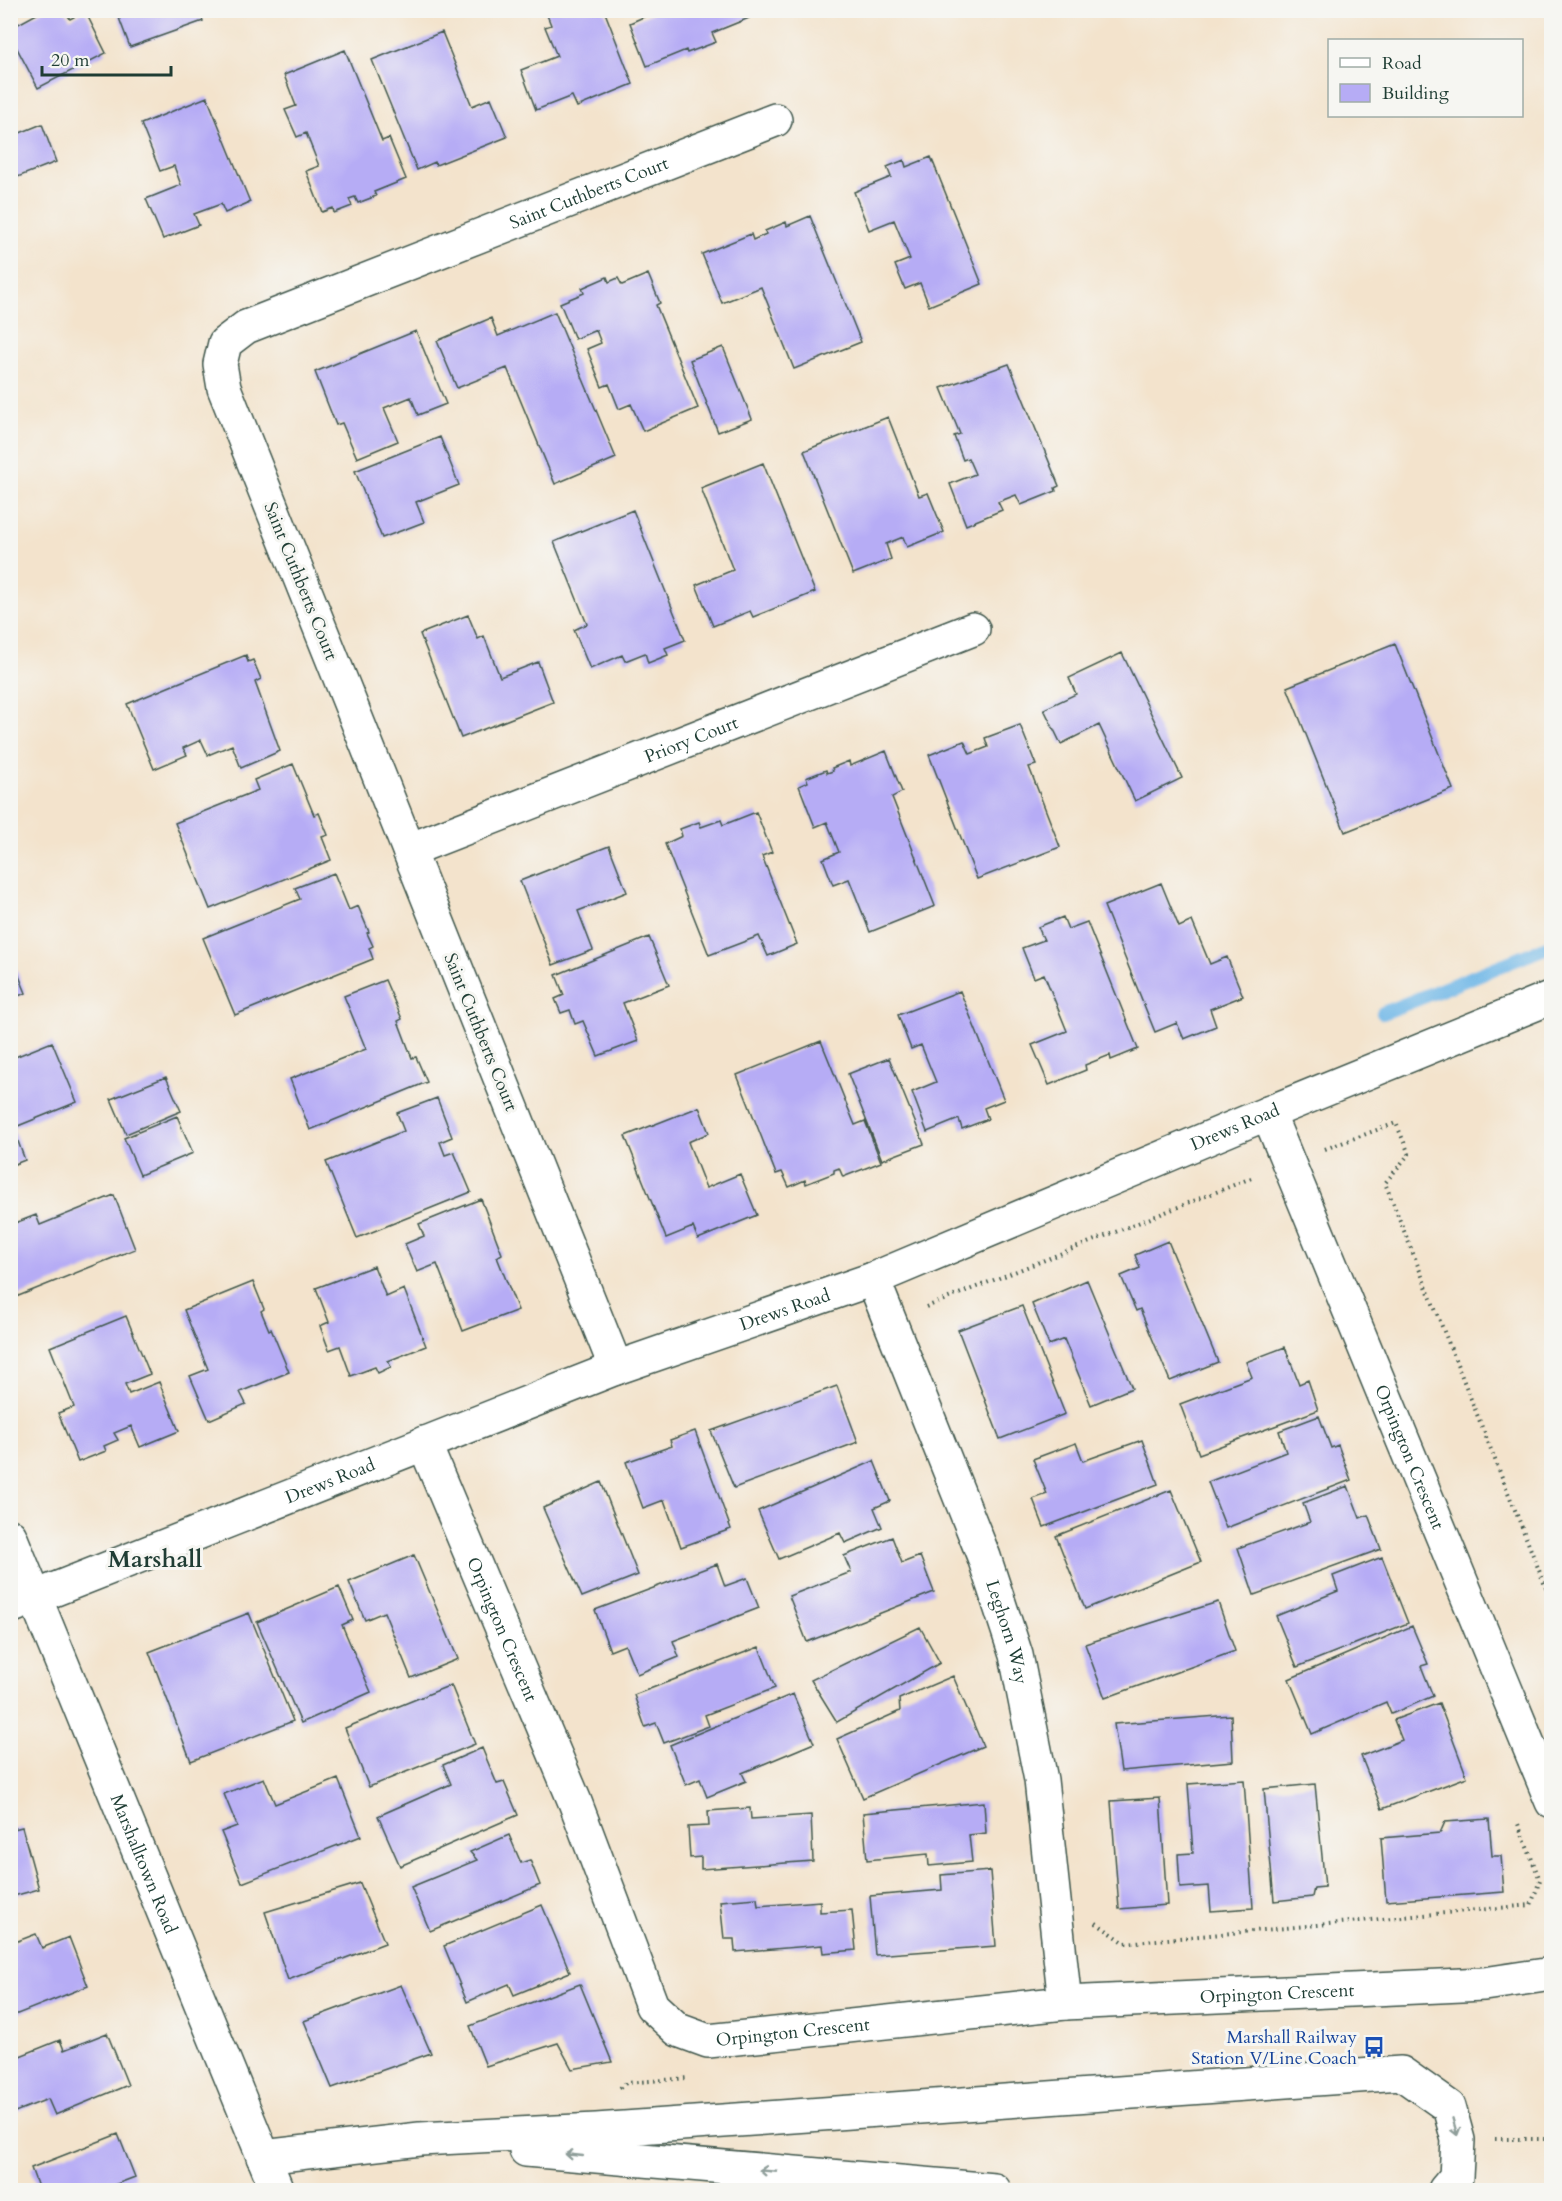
<svg xmlns="http://www.w3.org/2000/svg" width="1562" height="2201" font-family="Cardo,serif">
<style>
.lines{fill:none;stroke-linecap:round;stroke-linejoin:round}
.stream{stroke:#70b7e7;stroke-width:14}
.building{fill:#b6acf5}
.minor-casing{stroke:#3f564b;stroke-width:36}
.path{stroke:#3f564b;stroke-width:4;stroke-dasharray:1.5 4.5;stroke-linecap:butt}
.minor{stroke:#fff;stroke-width:33}
.oneway{stroke:#8f9e9a}
.labels{text-anchor:middle;stroke-width:6;stroke-linejoin:round;paint-order:stroke}
.street-label{font-size:18px;fill:#1f3d34;stroke:#f6f6f2}
.transit-label{font-size:18px;fill:#164399;stroke:#f6f6f2;text-anchor:end}
.district-label{font-size:24px;font-weight:bold;fill:#1f3d34;stroke:#f6f6f2}
</style>
<rect width="100%" height="100%" fill="#f6f6f2"/>
<filter id="ink" filterUnits="userSpaceOnUse"><feTurbulence type="fractalNoise" baseFrequency=".0167" numOctaves="2"/><feDisplacementMap in="SourceGraphic" scale="12" xChannelSelector="R" yChannelSelector="G"/><feConvolveMatrix kernelMatrix="1 2 1 2 8 2 1 2 1" color-interpolation-filters="sRGB"/></filter>
<filter id="wash" filterUnits="userSpaceOnUse"><feTurbulence type="fractalNoise" baseFrequency=".008" numOctaves="4" result="noise"/><feDisplacementMap in="SourceGraphic" scale="24" xChannelSelector="R" yChannelSelector="G"/><feGaussianBlur stdDeviation="1.35" result="paint"/><feColorMatrix in="noise" values="0 0 0 0 0 0 0 0 0 0 0 0 0 0 0 0 0 1.4 0 .05"/><feComposite in="paint" operator="in"/></filter>
<g filter="url(#wash)">
<rect width="100%" height="100%" fill="#f3e3cc"/>
<g class="lines">
<path class="stream" d="M1383,1013L1552,945"/>
</g>
<g id="blocks">
<path class="building" d="M44,10H65L70,19L85,11L106,53L38,88L10,35V22L13,27Z
M116,10H199L203,21L130,47Z
M545,10H604L633,84L577,107L572,96L536,110L521,70L557,56L545,27L551,25Z
M659,10H746L749,18L712,33L716,42L687,53L686,50L647,66L630,23Z
M442,32L472,106L491,98L507,137L436,165L435,162L417,170L372,60Z
M345,50L382,141L389,138L406,179L374,192L376,196L358,203L355,197L349,199L352,206L334,213L333,208L322,212L306,171L319,166L306,133L297,137L285,110L296,106L284,75Z
M207,97L250,202L225,213L221,204L194,214L199,225L163,239L146,199L181,185L174,166L160,171L141,124Z
M42,124L56,162L10,180V137Z
M931,157L982,284L929,306L920,283L905,289L895,265L910,259L894,220L869,230L854,192L891,177L887,167L904,160L906,167Z
M810,216L861,342L794,369L761,287L722,303L702,254L751,234L753,240L766,234L765,231L786,222L787,226Z
M648,274L660,303L656,305L698,408L643,431L631,404L619,409L609,384L602,387L587,349L601,343L596,330L575,339L560,303L584,293L582,288L607,277L609,282L618,278L622,285Z
M555,312L616,458L555,484L507,368L457,388L437,341L491,318L498,336Z
M416,331L446,404L418,415L411,397L384,408L398,441L357,458L342,423L336,425L315,372Z
M723,347L752,419L718,432L690,360Z
M1009,364L1059,486L1055,488L1056,491L1021,505L1016,495L998,502L1002,510L966,525L950,484L975,474L968,458L963,460L954,436L960,434L941,388Z
M888,417L919,496L928,493L944,532L907,547L903,537L886,544L891,559L853,574L804,451Z
M440,437L459,485L416,502L424,522L382,538L355,471Z
M763,463L815,592L753,617L750,611L713,626L696,585L733,570L701,488Z
M633,510L685,640L665,648L668,655L648,663L645,653L625,661L622,655L590,669L574,630L587,624L554,542Z
M468,615L478,639L484,636L500,677L538,662L553,702L461,738L420,634Z
M1395,644L1453,789L1345,832L1287,687Z
M1122,653L1182,778L1135,801L1099,725L1061,744L1044,709L1076,694L1069,678Z
M246,655L248,662L253,660L261,679L255,682L280,751L241,768L232,745L208,755L201,740L183,748L187,755L154,769L127,704Z
M1020,725L1036,765L1029,767L1060,847L977,879L929,755L964,741L970,754L988,747L985,738Z
M886,751L902,792L892,797L935,906L870,932L849,879L833,885L823,859L839,852L827,822L815,827L799,786L808,782L806,778L826,770L827,773L833,771L832,768L849,761L850,766Z
M293,764L314,815L319,813L328,835L322,837L331,860L210,909L175,823L258,790L254,780Z
M756,812L772,852L762,856L797,944L768,956L759,936L709,955L665,844L682,836L680,829L699,822L701,827L721,820L723,825Z
M609,846L627,892L578,911L593,950L553,965L520,881Z
M334,873L349,910L358,906L369,932L367,933L373,946L369,948L373,959L235,1015L203,938L300,899L295,888Z
M1161,883L1179,927L1192,921L1210,964L1227,957L1243,996L1210,1009L1216,1026L1184,1039L1177,1023L1155,1032L1104,906Z
M1063,917L1068,929L1087,922L1138,1049L1111,1060L1110,1055L1085,1065L1086,1070L1049,1085L1032,1045L1067,1031L1044,974L1034,978L1022,948L1044,940L1038,927Z
M649,937L669,985L623,1003L638,1041L598,1056L583,1021L575,1024L570,1010L561,1013L555,999L564,995L556,975Z
M10,954L26,993L10,999Z
M385,980L402,1019L398,1021L412,1058L416,1057L427,1082L310,1130L290,1079L366,1049L344,996Z
M960,991L1004,1100L984,1108L988,1119L962,1129L959,1119L927,1132L912,1092L936,1082L921,1045L911,1049L898,1015Z
M821,1041L855,1125L865,1121L881,1162L843,1177L839,1168L834,1170V1173L806,1184L805,1180L789,1187L782,1172L776,1174L737,1075Z
M52,1042L77,1102L13,1128L25,1160L10,1166V1059Z
M889,1058L924,1144L882,1160L848,1074Z
M166,1077L181,1111L126,1134L111,1099Z
M437,1098L452,1137L440,1142L445,1155L454,1152L471,1192L357,1238L326,1162L404,1131L397,1113Z
M699,1107L709,1133L688,1142L706,1188L740,1174L757,1215L698,1239L693,1227L666,1238L625,1136Z
M177,1116L193,1153L140,1175L124,1138Z
M114,1195L135,1249L16,1297L10,1284V1225L36,1215L40,1225Z
M481,1199L502,1254L497,1257L518,1310L463,1331L437,1264L417,1272L405,1244L424,1236L419,1224Z
M1168,1241L1218,1362L1170,1381L1140,1309L1136,1311L1121,1276L1140,1268L1135,1255Z
M374,1266L386,1297L404,1289L426,1346L388,1361L391,1367L378,1373L375,1367L351,1376L340,1346L329,1350L320,1326L329,1322L316,1288Z
M1087,1280L1132,1388L1091,1405L1064,1339L1049,1345L1032,1304Z
M253,1282L264,1309L261,1311L269,1330L271,1329L289,1372L240,1392L246,1404L209,1420L190,1376L208,1369L184,1310Z
M1022,1306L1065,1414L1000,1439L958,1330Z
M126,1316L150,1374L125,1384L129,1394L159,1382L179,1431L140,1447L131,1426L114,1433L118,1440L104,1446L106,1451L78,1462L58,1413L74,1407L50,1347Z
M1285,1347L1299,1384L1308,1380L1318,1410L1199,1454L1180,1404L1252,1377L1246,1362Z
M837,1386L858,1442L734,1488L711,1431Z
M1319,1416L1331,1448L1338,1445L1351,1480L1226,1528L1208,1482L1286,1452L1279,1431Z
M695,1431L731,1529L681,1547L664,1500L643,1508L626,1462L672,1446L670,1440Z
M1142,1440L1158,1484L1044,1527L1033,1499L1047,1494L1033,1459L1076,1443L1083,1461Z
M874,1461L890,1501L874,1508L882,1527L845,1543L840,1533L779,1559L758,1511Z
M601,1482L638,1575L582,1597L543,1508Z
M1348,1486L1360,1518L1368,1515L1381,1549L1254,1595L1238,1548L1310,1522L1303,1503Z
M1171,1490L1201,1562L1085,1609L1056,1536Z
M892,1537L902,1563L920,1556L934,1592L807,1642L789,1596L851,1572L844,1556Z
M414,1555L458,1659L411,1678L384,1612L365,1620L349,1582Z
M1382,1557L1408,1623L1297,1667L1276,1616L1338,1591L1333,1576Z
M717,1564L725,1586L747,1578L759,1608L673,1641L679,1657L637,1674L625,1645L610,1651L595,1610Z
M339,1587L353,1620L342,1625L371,1692L301,1723L257,1622Z
M1218,1602L1235,1651L1105,1698L1085,1644Z
M249,1613L293,1721L191,1761L149,1652Z
M1412,1626L1428,1664L1421,1666L1433,1696L1391,1714L1386,1702L1312,1734L1289,1679Z
M920,1627L940,1663L837,1722L811,1680Z
M759,1647L775,1688L705,1715L709,1726L664,1743L656,1723L645,1727L634,1695Z
M953,1676L983,1746L863,1798L837,1739L900,1711L899,1699Z
M451,1685L475,1744L369,1787L345,1728Z
M793,1694L814,1743L742,1773L746,1781L707,1797L700,1779L686,1785L670,1745Z
M1439,1703L1467,1777L1382,1809L1361,1756L1402,1740L1394,1720Z
M1231,1715L1233,1761L1121,1771L1114,1724Z
M482,1748L497,1784L504,1782L518,1815L400,1866L378,1816L451,1784L443,1765Z
M264,1778L275,1804L338,1779L361,1836L242,1883L221,1832L237,1826L224,1794Z
M1244,1780L1253,1908L1211,1911L1209,1886L1180,1888L1178,1854L1193,1853L1188,1784Z
M1315,1784L1325,1887L1314,1888L1312,1897L1274,1901L1264,1789Z
M1160,1798L1167,1905L1119,1909L1111,1801Z
M984,1802L986,1833L969,1835L972,1862L929,1866L928,1854L867,1860L863,1813Z
M750,1808L751,1819L811,1815L813,1861L701,1869V1857L690,1858L688,1827L709,1826L708,1811Z
M1489,1819L1492,1856H1501L1504,1892L1386,1901L1381,1838L1440,1833L1445,1822Z
M22,1827L39,1889L10,1897V1830Z
M509,1835L521,1863L530,1860L540,1885L430,1931L411,1887L477,1860L470,1852Z
M990,1871L996,1946L875,1955L870,1896L942,1890L941,1875Z
M360,1883L385,1943L288,1980L265,1912Z
M757,1898L758,1906L820,1901V1912L852,1910L856,1950L823,1953L822,1945L735,1952L734,1939H724L720,1901Z
M542,1905L570,1972L514,1995L509,1984L467,2002L444,1946Z
M36,1934L42,1948L69,1937L88,1986L10,2017V1944Z
M580,1984L612,2062L572,2069L558,2043L486,2066L470,2026Z
M401,1985L431,2053L332,2088L304,2021Z
M107,2033L128,2085L55,2115L48,2099L10,2114V2060L60,2040L64,2050Z
M118,2134L135,2177L101,2190H39L31,2168Z"/>
</g>
</g>
<g filter="url(#ink)">
<use href="#blocks" fill-opacity="0" stroke="#3f564b" stroke-width="1.5"/>
<g class="lines">
<defs>
<g id="minor">
<path id="s1" d="M409,850L973,629"/>
<path id="s2" d="M1268,1113L1552,1802"/>
<path id="s3" d="M873,1279L984,1557L1016,1655L1041,1780L1065,2003"/>
<path id="s4" d="M616,1368L224,388L220,364L225,343L246,327L775,120"/>
<path id="s5" d="M424,1443L575,1802L652,2006L678,2030L708,2041L1065,2003L1484,1984L1552,1974"/>
<path id="s6" d="M10,1536L277,2190"/>
<path id="s7" d="M10,1607L616,1368L873,1279L1268,1113L1552,997"/>
<path d="M526,2150L994,2190"/>
<path d="M263,2157L420,2139L596,2130L1401,2073L1449,2107L1458,2140L1456,2177L1445,2190"/>
</g>
</defs>
<use href="#minor" class="minor-casing"/>
<path class="path" d="M1325,1149L1396,1123L1409,1154L1385,1183L1552,1603
M926,1307L1254,1177
M1096,1923L1125,1943L1531,1905L1540,1880L1518,1824
M620,2088L626,2083L688,2078
M1495,2139H1552"/>
<use href="#minor" class="minor"/>
</g>
<defs><path id="oneway-shaft" d="M-6 0H5M1.5-3L5.5 0L1.5 3" fill="none" stroke-width="1.6" stroke-linecap="round" stroke-linejoin="round" transform="scale(1.5)"/></defs>
<g class="oneway">
<use href="#oneway-shaft" transform="translate(1455 2127) rotate(74)"/>
<use href="#oneway-shaft" transform="translate(574 2155) rotate(-174)"/>
<use href="#oneway-shaft" transform="translate(768 2171) rotate(-175)"/>
</g>
</g>
<defs>
<symbol id="bus-bare" viewBox="-9 -9 18 18"><path d="M-5-6H5V4H4V6H2V4H-2V6H-4V4H-5ZM-3.5-4V0h7V-4ZM-3.5 1.2v1.5H-2V1.2ZM2 1.2v1.5H3.5V1.2Z" fill="#1a4fb4" stroke="#f6f6f2" stroke-width="2.5" paint-order="stroke"/></symbol>
</defs>
<g fill-rule="evenodd">
<use href="#bus-bare" x="1359" y="2032" width="30" height="30"/>
</g>
<g class="labels">
<g class="street-label">
<text dy="6" stroke="none"><textPath href="#s4" startOffset="1496">Saint Cuthberts Court</textPath></text>
<text transform="translate(301 581) rotate(68)" y="6">Saint Cuthberts Court</text>
<text dy="6" stroke="none"><textPath href="#s1" startOffset="303">Priory Court</textPath></text>
<text transform="translate(481 1032) rotate(68)" y="6">Saint Cuthberts Court</text>
<text dy="6" stroke="none"><textPath href="#s7" startOffset="1316">Drews Road</textPath></text>
<text dy="6" stroke="none"><textPath href="#s7" startOffset="830">Drews Road</textPath></text>
<text dy="6" stroke="none"><textPath href="#s2" startOffset="372">Orpington Crescent</textPath></text>
<text dy="6" stroke="none"><textPath href="#s7" startOffset="344">Drews Road</textPath></text>
<text dy="6" stroke="none"><textPath href="#s5" startOffset="202">Orpington Crescent</textPath></text>
<text dy="6" stroke="none"><textPath href="#s3" startOffset="378">Leghorn Way</textPath></text>
<text dy="6" stroke="none"><textPath href="#s6" startOffset="354">Marshalltown Road</textPath></text>
<text dy="6" stroke="none"><textPath href="#s5" startOffset="1246">Orpington Crescent</textPath></text>
<text dy="6" stroke="none"><textPath href="#s5" startOffset="760">Orpington Crescent</textPath></text>
</g>
<g class="transit-label">
<text x="1357" y="2043">Marshall Railway<tspan x="1357" dy="21">Station V/Line Coach</tspan></text>
</g>
<g class="district-label">
<text x="155" y="1567">Marshall</text>
</g>
</g>
<rect width="1562" height="2201" fill="none" stroke="#f6f6f2" stroke-width="36"/>
<rect x="1328" y="39" width="195" height="78" fill="#f6f6f2" stroke="#a0aca6" stroke-width="1.5"/>
<rect x="1340" y="58" width="30" height="9" fill="#ffffff" stroke="#a0aca6" stroke-width="1.5"/>
<text x="1382" y="69" font-size="18" fill="#1f3d34">Road</text>
<rect x="1340" y="84" width="30" height="18" fill="#b6acf5" stroke="#a0aca6" stroke-width="1.5"/>
<text x="1382" y="99" font-size="18" fill="#1f3d34">Building</text>
<path d="M42 66v9h129v-9" fill="none" stroke="#1f3d34" stroke-width="3"/>
<text x="51" y="66" font-size="18" fill="#1f3d34" stroke="#f6f6f2" stroke-width="4.5" paint-order="stroke">20 m</text>
</svg>
